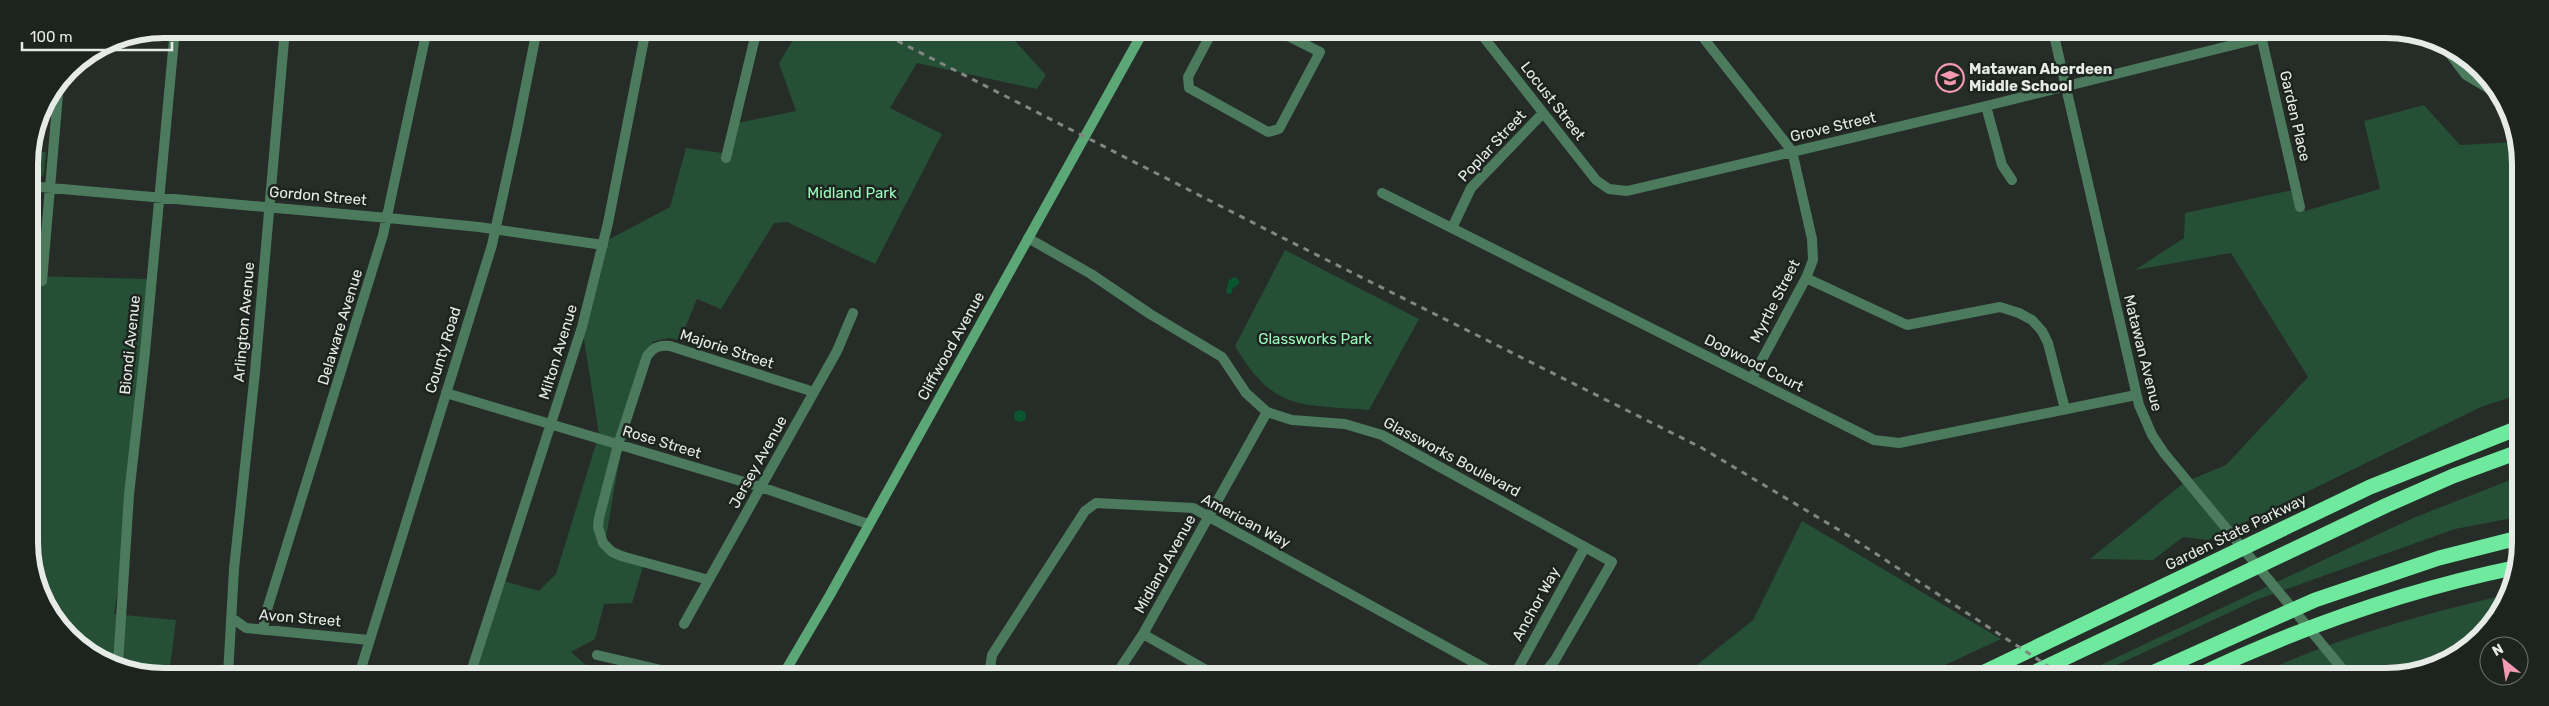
<svg xmlns="http://www.w3.org/2000/svg" width="2549" height="706" font-family="Rubik,sans-serif">
<style>
.green{fill:#255035}
.water{fill:#0b562f}
.lines{fill:none;stroke-linecap:round;stroke-linejoin:round}
.minor{stroke:#4c7a5c;stroke-width:10}
.tertiary{stroke:#4c7a5c;stroke-width:10}
.secondary{stroke:#5ba776;stroke-width:10}
.motorway{stroke:#6ee99d;stroke-width:15}
.rail{stroke:#818683;stroke-width:3;stroke-dasharray:6 6;stroke-linecap:butt}
.labels{text-anchor:middle;stroke-width:5;stroke-linejoin:round;paint-order:stroke}
.poi-label{font-size:15px;font-weight:bold;fill:#e7ebe8;stroke:#1d231e;text-anchor:start}
.street-label{font-size:15px;fill:#e7ebe8;stroke:#1d231e}
.park-label{font-size:15px;fill:#9bf9bc;stroke:#1d231e}
.rim{fill:none;stroke:#e7ebe8;stroke-width:6}
</style>
<rect width="100%" height="100%" fill="#262c28"/>
<path class="green" d="M799,30H1005L1046,75L1037,89L917,63L890,108L942,134L875,264L787,222L774,223L721,309L697,299L680,340L669,338L651,342L656,345C626,406 617,476 605,543L645,560L632,603L604,604L595,639L571,652L588,667L586,675H448L450,668L466,673L504,581L539,591L556,574L599,434L583,333L606,241L670,207L686,148L730,154L738,123L796,111L779,63Z
M2424,105L2460,145L2518,142V395L2483,406L2208,540L2183,537L2153,560L2090,559L2185,482L2226,465L2308,377L2231,253L2135,270L2184,238L2185,213L2298,189L2305,211L2380,189L2364,121Z
M30,151L46,152L44,174L41,177L29,176Z
M1285,250L1419,319L1369,410C1300,404 1274,412 1235,346Z
M30,276L152,279L128,526L114,614L176,620L169,675H137L68,638L31,569Z
M2518,477V517L2455,529L2256,600L2091,677H2075L2413,518Z
M1802,521L2001,639L1921,676H1683L1753,620Z
M2508,594C2497,623 2465,658 2435,668C2381,685 2310,677 2253,677C2334,638 2421,615 2508,594Z"/>
<path class="water" d="M1235,277L1239,280V284L1233,288L1231,294H1228L1226,291L1229,280Z
M1014 416a6 6 0 1 1 12 0a6 6 0 1 1-12 0Z"/>
<g class="lines">
<path class="minor" d="M1213,30L1188,77L1189,88L1268,132L1279,129L1320,52L1276,30
M1478,30L1596,180L1609,189L1627,191L1986,106L2289,31
M1698,31L1792,151L1812,239L1813,260L1806,278L1752,378
M2260,31L2300,207
M2447,50L2466,75L2493,91
M1986,106L2002,165L2012,180
M726,158L757,29
M29,186L388,218L479,227L603,245
M1382,193L1874,440L1899,443L2136,395
M1452,228L1471,188L1543,113
M1028,238L1091,274L1150,314L1222,357L1246,393L1267,412L1292,420L1345,424L1382,435L1612,562L1555,660L1542,676
M1806,278L1907,325L2000,307L2019,313L2032,320L2042,331L2048,343L2065,409
M42,281L59,83
M446,393L761,487L868,524
M709,580L621,556L612,552L603,543L598,527L599,518L618,445L647,356C654,347 659,345 670,346L814,392
M232,618L246,628L369,640
M684,624L837,351L853,313
M263,630L266,613L383,235L427,29
M1143,634L1217,676
M597,655L683,675
M118,664L129,495L145,352L175,29
M228,675L234,569L255,372L285,29
M470,675L582,327L608,223L646,29
M989,675L992,655L1085,511L1096,503L1193,508L1499,676
M1115,676L1143,634L1267,412
M1514,676L1585,547"/>
<path class="tertiary" d="M2053,31L2139,405L2152,435L2164,453L2349,677
M359,675L492,245L516,135L537,29"/>
<path class="secondary" d="M783,675L830,595L1144,30"/>
<path class="motorway" d="M1974,677L2370,487L2518,428
M2025,677L2387,505L2453,476L2518,452
M2143,677L2315,600L2439,558L2518,538
M2195,677C2298,628 2406,590 2518,567"/>
<path class="rail" d="M876,30L1281,237L1702,448L1844,533L2065,677
M2061,666L2078,677"/>
</g>
<defs>
<symbol id="school-ring" viewBox="-11 -11 22 22"><circle r="9.5" fill="#1d231e" stroke="#f29aaf" stroke-width="1.5"/><path d="M0-5L7-2L0 1L-7-2ZM-4 1L0 2.5L4 1V4Q0 6-4 4Z" fill="#f29aaf"/></symbol>
</defs>
<g fill-rule="evenodd">
<use href="#school-ring" x="1934" y="62" width="32" height="32"/>
</g>
<g class="labels">
<g class="poi-label">
<text x="1969" y="74">Matawan Aberdeen<tspan x="1969" dy="17">Middle School</tspan></text>
</g>
<g class="street-label">
<text transform="translate(1553 101) rotate(52)" y="5">Locust Street</text>
<text transform="translate(2295 116) rotate(77)" y="5">Garden Place</text>
<text transform="translate(1833 127) rotate(-13)" y="5">Grove Street</text>
<text transform="translate(1492 146) rotate(-47)" y="5">Poplar Street</text>
<text transform="translate(318 196) rotate(5)" y="5">Gordon Street</text>
<text transform="translate(1775 301) rotate(-63)" y="5">Myrtle Street</text>
<text transform="translate(244 322) rotate(-85)" y="5">Arlington Avenue</text>
<text transform="translate(340 327) rotate(-73)" y="5">Delaware Avenue</text>
<text transform="translate(130 345) rotate(-84)" y="5">Biondi Avenue</text>
<text transform="translate(951 346) rotate(-61)" y="5">Cliffwood Avenue</text>
<text transform="translate(727 349) rotate(18)" y="5">Majorie Street</text>
<text transform="translate(443 350) rotate(-73)" y="5">County Road</text>
<text transform="translate(558 352) rotate(-73)" y="5">Milton Avenue</text>
<text transform="translate(2143 353) rotate(76)" y="5">Matawan Avenue</text>
<text transform="translate(1754 363) rotate(27)" y="5">Dogwood Court</text>
<text transform="translate(662 442) rotate(17)" y="5">Rose Street</text>
<text transform="translate(1452 457) rotate(28)" y="5">Glassworks Boulevard</text>
<text transform="translate(758 462) rotate(-61)" y="5">Jersey Avenue</text>
<text transform="translate(1246 521) rotate(28)" y="5">American Way</text>
<text transform="translate(2236 532) rotate(-26)" y="5">Garden State Parkway</text>
<text transform="translate(1165 564) rotate(-61)" y="5">Midland Avenue</text>
<text transform="translate(1536 604) rotate(-61)" y="5">Anchor Way</text>
<text transform="translate(300 618) rotate(5)" y="5">Avon Street</text>
</g>
<g class="park-label">
<text x="852" y="198">Midland Park</text>
<text x="1315" y="344">Glassworks Park</text>
</g>
</g>
<path d="M0 0H2549V706H0ZM164 38H2386A126 126 0 0 1 2512 164V542A126 126 0 0 1 2386 668H164A126 126 0 0 1 38 542V164A126 126 0 0 1 164 38Z" fill="#1d231e" fill-rule="evenodd"/>
<path class="rim" d="M164 38H2386A126 126 0 0 1 2512 164V542A126 126 0 0 1 2386 668H164A126 126 0 0 1 38 542V164A126 126 0 0 1 164 38Z"/>
<g transform="translate(2504 661) rotate(330)"><circle r="24" fill="#1d231e" stroke="#6e736f"/>
<path d="M0-4L9 19L0 12L-9 19Z" fill="#f29aaf"/>
<text y="-8" font-size="14" font-weight="bold" text-anchor="middle" fill="#e7ebe8">N</text>
</g>
<path d="M22 42v8h150v-8" fill="none" stroke="#e7ebe8" stroke-width="2.5"/>
<text x="30" y="42" font-size="15" fill="#e7ebe8" stroke="#1d231e" stroke-width="4" paint-order="stroke">100 m</text>
</svg>
